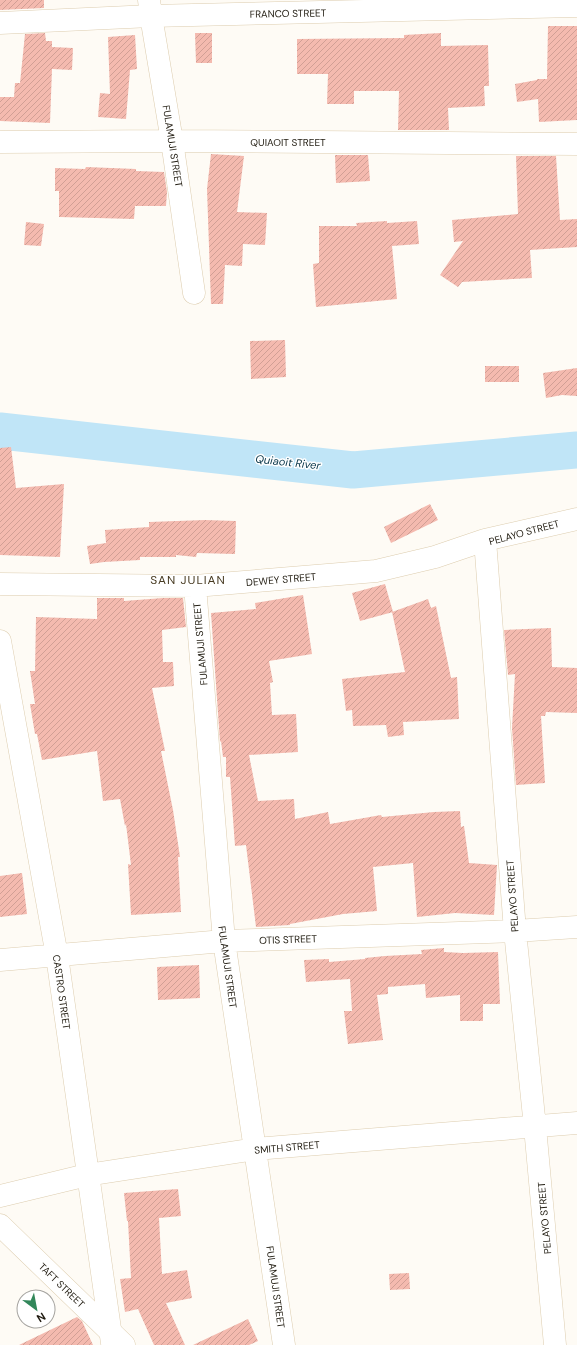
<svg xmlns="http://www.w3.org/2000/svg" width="577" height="1345" font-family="'DM Sans',sans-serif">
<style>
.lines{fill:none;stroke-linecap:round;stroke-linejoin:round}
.river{stroke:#c0e5f7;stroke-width:37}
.building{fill:url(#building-hatch)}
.minor-casing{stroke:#ddcdaf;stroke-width:23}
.tertiary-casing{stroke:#ddcdaf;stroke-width:23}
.minor{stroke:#fff;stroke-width:22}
.tertiary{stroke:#fff;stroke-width:22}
.labels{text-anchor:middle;stroke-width:3;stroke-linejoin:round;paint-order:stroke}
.street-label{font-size:10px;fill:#1f1a0f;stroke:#fff}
.water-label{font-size:11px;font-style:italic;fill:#063548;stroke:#fff}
.quarter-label{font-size:12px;letter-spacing:1px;fill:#463920;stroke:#fff}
</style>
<defs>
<pattern id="building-hatch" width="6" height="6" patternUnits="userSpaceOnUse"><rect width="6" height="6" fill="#f4baaf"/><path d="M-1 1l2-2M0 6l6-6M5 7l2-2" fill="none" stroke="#d19f95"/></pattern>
</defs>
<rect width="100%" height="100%" fill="#fefbf5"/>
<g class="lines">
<path class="river" d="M0,431L353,470L577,450"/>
</g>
<path class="building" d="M0,0H44V8L0,10Z
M548,26H577V120L539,122L538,99L517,102L515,84L537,80V79H547Z
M45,33L46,41H52V47L73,48L72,70L52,69L50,123L0,121V97H14L15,83H20L25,34Z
M195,33H212V63H196Z
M441,33V46L488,45L489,86H484L485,106L448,108L449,130H398L399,91H354V104H327L328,74H297V39L404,38V35Z
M135,35L137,69L130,70L126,119L98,117L100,93L110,94L108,37Z
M211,154L244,156L237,212L267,213L265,245L243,244L242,266L225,265L223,304H211L207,189Z
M335,155H368L370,181L336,183Z
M516,156H556L560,220L577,219V247L530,250L532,278L462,282L458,287L440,275L463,241L454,242L452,220L518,214Z
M86,167L136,169V171L164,172L167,192L166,206H135L134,219L59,217V191H55V168L85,169Z
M387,221V223L417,221L419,244L392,246L397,299L316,307L313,264L319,263V226H357L356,223Z
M26,222L44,224L41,246L24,245Z
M285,340L286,377L251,379L250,341Z
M485,366H519V382H485Z
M577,368V396L562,395L546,398L543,373Z
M11,447L16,488L64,484L60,557L0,555V448Z
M430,504L438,520L391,543L384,527Z
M205,520L236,521L235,554L197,553L196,557L176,555V557H140V560L104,562L90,564L87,546L106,543L105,530L149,527V522Z
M385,584L393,612L360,621L352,593Z
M303,595L312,654L269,661L273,682L270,683L272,715L296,714L298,752L249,755L258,801L294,799L295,819L328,812L330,824L381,815L382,817L434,812L460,811L461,827L464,826L469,863L497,865L494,915L455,913L417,917L413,863L373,867L377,911L343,914L290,924V925L256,927L246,845L235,846L230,777H226V757H223L221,741L220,742L211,613L256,609L255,603Z
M97,598H124V601L163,598H183L186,627L162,630L163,662H173L174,686L152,688L165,751H161L173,810L180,857H178L181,912L131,915L128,864L131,865L126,824L125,826L120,799L103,801L97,751L42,760L37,734H35L30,704H35L30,671H35L36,617L97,619Z
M428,599L431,608L436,606L451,678L457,677L459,719L403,722L404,735L388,737L386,725L353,726L352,710L346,711L342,679L405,672L392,612Z
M551,628L552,667L577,668V713L546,712L545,716H541L545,783L516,785L512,728L515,674L508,675L504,630Z
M22,873L27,914L0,917V876Z
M444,948V952L463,953L498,952L500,1004H483V1021H460V995L426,998L425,984L388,987V994L377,995L383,1040L348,1044L344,1011H352L350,979L306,982L304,960L329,959V962L365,959V958L385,956L422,954L421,950Z
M199,965L200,998L158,1000L157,967Z
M178,1189L181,1216L159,1218L162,1274L187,1270L192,1298L166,1303L185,1345H154L138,1309L125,1312L120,1279L131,1278L128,1221H127L124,1193Z
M409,1273L410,1289L390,1290L389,1274Z
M77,1317L82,1321L93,1345H19Z
M248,1319L258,1341L249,1345H193Z"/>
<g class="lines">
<defs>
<path id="minor" d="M149,0L151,16L172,141L194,293
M0,23L151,16L577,6
M0,142L172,141L577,144
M0,584L195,586L376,571L435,557L485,540
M195,586L224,941L284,1345
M0,641L57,956L112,1343
M0,960L224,941L515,931L577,927
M0,1196L87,1175L255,1149L577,1123
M555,1345L535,1127L515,931L485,540L577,519"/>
<path id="tertiary" d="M0,1225L124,1345"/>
</defs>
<use href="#minor" class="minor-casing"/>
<use href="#tertiary" class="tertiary-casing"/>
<use href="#minor" class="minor"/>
<use href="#tertiary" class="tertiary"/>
</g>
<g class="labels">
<g class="street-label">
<text transform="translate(288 13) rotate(-1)" y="4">FRANCO STREET</text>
<text x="288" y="146">QUIAOIT STREET</text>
<text transform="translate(173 146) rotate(81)" y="4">FULAMUJI STREET</text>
<text transform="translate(524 532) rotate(-15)" y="4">PELAYO STREET</text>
<text transform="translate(281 579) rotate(-5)" y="4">DEWEY STREET</text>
<text transform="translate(200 644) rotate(-95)" y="4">FULAMUJI STREET</text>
<text transform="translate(512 896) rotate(-94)" y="4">PELAYO STREET</text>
<text transform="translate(288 939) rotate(-2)" y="4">OTIS STREET</text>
<text transform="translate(228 967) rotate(82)" y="4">FULAMUJI STREET</text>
<text transform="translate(62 992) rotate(82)" y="4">CASTRO STREET</text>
<text transform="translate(287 1147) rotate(-5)" y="4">SMITH STREET</text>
<text transform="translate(544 1218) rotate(-95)" y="4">PELAYO STREET</text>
<text transform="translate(62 1285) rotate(44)" y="4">TAFT STREET</text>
<text transform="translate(276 1287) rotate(82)" y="4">FULAMUJI STREET</text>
</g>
<g class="water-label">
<text transform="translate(288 462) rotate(6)" y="4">Quiaoit River</text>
</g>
<g class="quarter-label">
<text x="188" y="584">SAN JULIAN</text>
</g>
</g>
<g transform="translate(36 1309) rotate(148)"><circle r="19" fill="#ffffff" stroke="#a5a39f"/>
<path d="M0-3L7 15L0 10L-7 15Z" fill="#32875a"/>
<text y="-6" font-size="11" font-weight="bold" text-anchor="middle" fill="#1f1a0f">N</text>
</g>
</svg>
